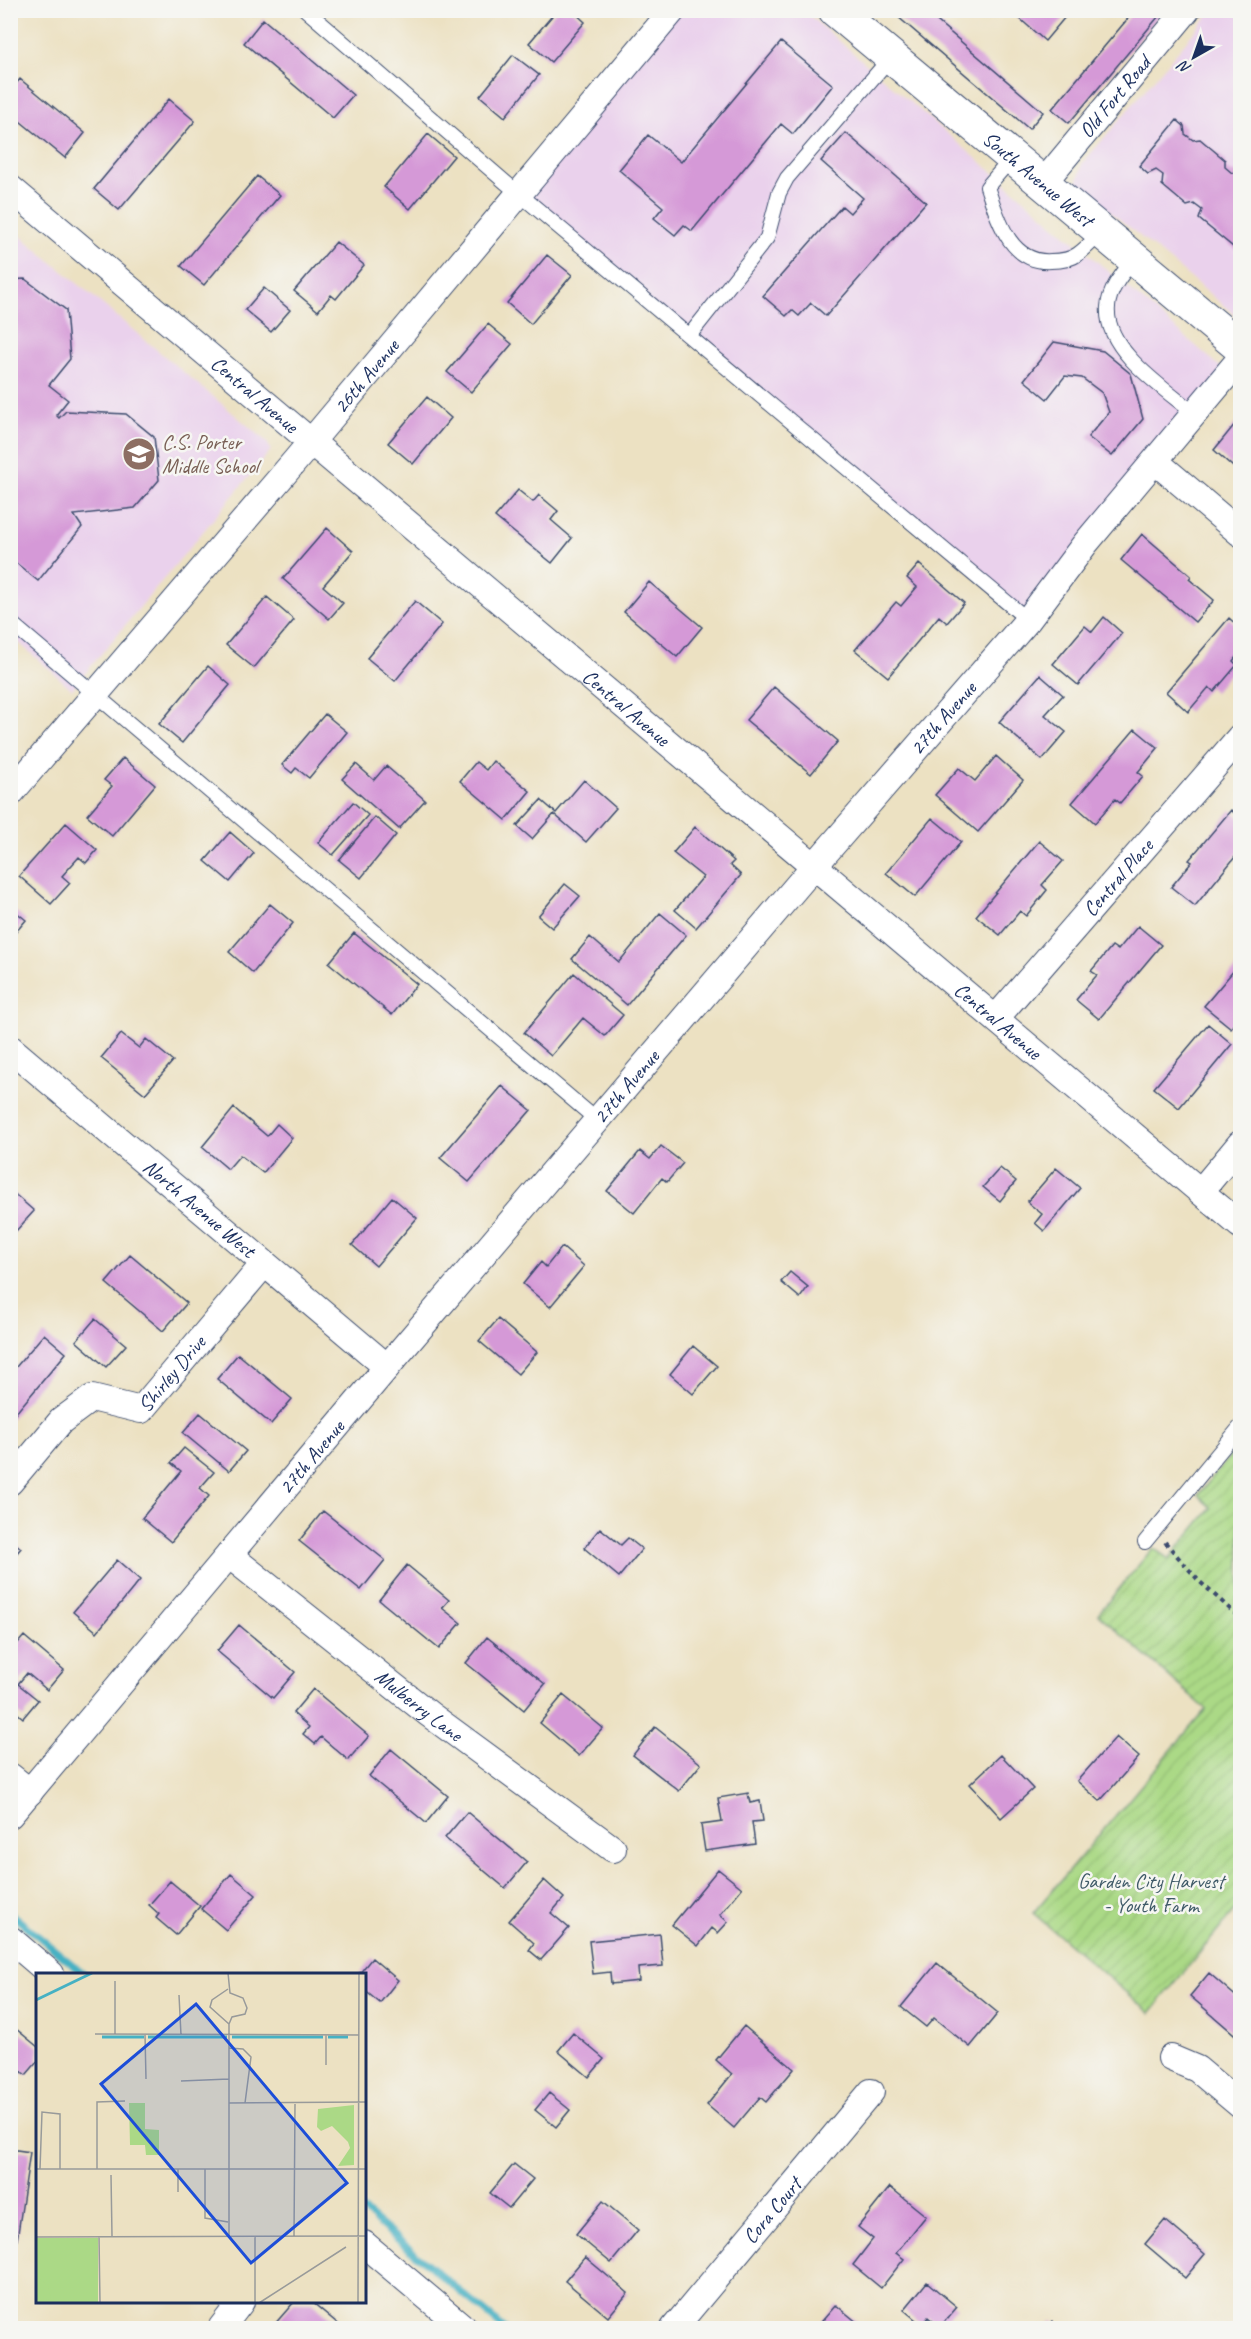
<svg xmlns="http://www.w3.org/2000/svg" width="1251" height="2339" font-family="Caveat,sans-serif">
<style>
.built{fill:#ead1ec}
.garden{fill:url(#garden-furrows);stroke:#638472;stroke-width:1.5}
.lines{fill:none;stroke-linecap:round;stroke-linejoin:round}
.stream{stroke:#46b1c3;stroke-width:7}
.building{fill:#d599d7}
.lane-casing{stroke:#3a4a6d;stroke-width:16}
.street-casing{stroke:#3a4a6d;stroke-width:28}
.secondary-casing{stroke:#3a4a6d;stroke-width:35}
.path{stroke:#3a4a6d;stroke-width:4;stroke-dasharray:4.5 4.5;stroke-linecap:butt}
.lane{stroke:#fff;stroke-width:14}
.street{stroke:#fff;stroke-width:26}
.secondary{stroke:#fff;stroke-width:33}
.labels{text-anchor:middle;stroke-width:5;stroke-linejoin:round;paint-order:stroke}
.street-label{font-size:21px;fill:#1b2f5e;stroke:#f6f6f2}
.education-label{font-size:21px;fill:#785e54;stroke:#f6f6f2;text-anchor:start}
.park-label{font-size:21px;fill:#3f5a68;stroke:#f6f6f2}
.inset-river{fill:none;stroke:#46b1c3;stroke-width:3}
.inset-road{fill:none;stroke:#989a9a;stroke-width:1.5}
.view{fill:#1d4ed8;fill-opacity:0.15;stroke:#1d4ed8;stroke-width:3}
.inset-edge{fill:none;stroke:#1b2f5e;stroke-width:3}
</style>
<defs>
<pattern id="garden-furrows" width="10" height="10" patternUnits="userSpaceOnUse" patternTransform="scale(1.5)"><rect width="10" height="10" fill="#abd986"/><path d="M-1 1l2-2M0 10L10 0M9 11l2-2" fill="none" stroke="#93bb76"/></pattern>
</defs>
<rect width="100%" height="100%" fill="#f6f6f2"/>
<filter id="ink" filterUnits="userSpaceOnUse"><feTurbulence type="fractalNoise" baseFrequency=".0167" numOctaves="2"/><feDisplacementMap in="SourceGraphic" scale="12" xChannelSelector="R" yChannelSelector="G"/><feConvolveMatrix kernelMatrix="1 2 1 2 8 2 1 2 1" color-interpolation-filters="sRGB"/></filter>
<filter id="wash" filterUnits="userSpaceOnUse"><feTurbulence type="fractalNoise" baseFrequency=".008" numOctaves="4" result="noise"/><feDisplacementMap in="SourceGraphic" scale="24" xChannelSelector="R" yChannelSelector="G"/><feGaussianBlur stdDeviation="1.35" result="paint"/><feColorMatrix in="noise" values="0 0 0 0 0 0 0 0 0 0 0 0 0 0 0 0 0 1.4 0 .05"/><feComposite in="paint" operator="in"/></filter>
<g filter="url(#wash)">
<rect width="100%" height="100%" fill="#ece1c2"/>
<path class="built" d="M673,11H804L1231,376L1028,620L519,193Z
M1212,11H1240V319L1077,184L1082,164Z
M10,227L266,441L271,450L72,689L11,636Z"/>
<path class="garden" d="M1240,1444V1904L1150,2013L1033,1913L1206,1709L1098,1614L1153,1548L1169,1559L1211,1508L1198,1495Z"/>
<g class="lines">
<path class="stream" d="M10,1913L84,1974
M364,2211L504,2328"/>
</g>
<g id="blocks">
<path class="building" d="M557,10H572L585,22L551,62L529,43Z
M890,10H924L1043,112L1029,129Z
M1010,10H1071L1045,41Z
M1135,10H1164L1069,123L1052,109Z
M263,19L353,95L333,118L244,43Z
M781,42L833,85L793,134L781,124L692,231L684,225L675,235L654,218L663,207L619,170L648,135L681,162Z
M513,55L539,75L505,117L480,96Z
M20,79L85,133L65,158L10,113V91Z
M169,99L195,121L119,210L94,189Z
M1177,120L1184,126L1185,134L1193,140L1200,139L1225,160V167L1232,173L1240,171V247L1238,251L1199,219L1202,210L1194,204L1187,206L1162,185L1163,175L1156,170L1148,174L1139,166Z
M846,133L926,202L826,316L811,303L799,316L792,310L786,316L763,296L842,206L850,213L863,198L821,161Z
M428,134L454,156L410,209L384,187Z
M257,176L280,195L204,285L181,266Z
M336,242L364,265L336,299L331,295L318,311L294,291Z
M547,255L572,275L531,324L507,303Z
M25,279L66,310L70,359L49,385L68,400L56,415L59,418L66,411L126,414L154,437L159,480L135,508L74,515L82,527L38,581L10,558V280Z
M264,288L290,310L271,332L245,310Z
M488,324L512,344L471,392L447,372Z
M1054,342L1103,351L1131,374L1143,419L1112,456L1088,437L1109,412L1102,393L1082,378L1065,376L1047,399L1024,380Z
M427,397L451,418L413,464L388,443Z
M1235,424L1240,429V473L1214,450Z
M518,490L533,502L539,495L558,511L551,520L572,538L552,563L495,517Z
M327,528L353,551L323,586L343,603L329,619L283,579Z
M1142,534L1191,576L1189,579L1214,600L1195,622L1121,560Z
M919,564L964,603L947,623L939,616L888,677L855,650L896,602L901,606L917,587L907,578Z
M649,582L702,627L677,657L624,612Z
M267,597L294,620L254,668L226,645Z
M415,601L442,624L395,681L367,658Z
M1104,617L1122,633L1078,685L1053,664L1085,626L1092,632Z
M1229,618L1240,628V652L1233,661L1237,665L1214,692L1209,687L1188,712L1166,692Z
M208,666L230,685L182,743L159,724Z
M1040,675L1063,695L1045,715L1066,732L1042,760L999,722Z
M774,687L838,741L811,774L746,720Z
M325,714L347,732L309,778L296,768L292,773L282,765Z
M1135,729L1158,748L1138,772L1143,776L1120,803L1115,799L1095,823L1072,803Z
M996,756L1023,780L978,832L935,795L959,768L975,781Z
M123,758L155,785L112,836L87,815L112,786L104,780Z
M493,761L530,791L506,820L460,781L476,762L486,770Z
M356,764L374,780L386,766L425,800L399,829L342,779Z
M584,780L616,808L586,842L554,814L532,839L517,826L541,800L556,813Z
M353,802L368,815L333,855L318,843Z
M1231,810L1240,818V851L1195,906L1171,887L1192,862L1189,860Z
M375,817L396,835L361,878L339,860Z
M932,818L961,842L915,897L886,873Z
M66,823L97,850L86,863L79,857L62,876L70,883L51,904L19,876Z
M695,827L734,861L730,865L741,875L696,928L675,910L703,877L673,853Z
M230,832L254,853L230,882L205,861Z
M1039,841L1063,861L1042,885L1047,890L1026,916L1020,911L1000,935L976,916Z
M565,884L580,896L552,928L538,916Z
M270,904L293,923L253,973L229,952Z
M10,907L26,920L10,939Z
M660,913L686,935L627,1005L572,959L590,937L619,962Z
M1138,926L1161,945L1099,1019L1076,1000L1097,975L1091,971L1112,946L1118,950Z
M354,933L417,984L392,1015L329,963Z
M1240,963V1016L1231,1028L1204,1006Z
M574,973L623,1015L605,1036L583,1018L551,1056L524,1033Z
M1208,1024L1232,1044L1179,1108L1154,1088Z
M121,1034L139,1048L146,1039L173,1061L145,1094L101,1058Z
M502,1086L531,1110L469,1182L440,1158Z
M234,1108L267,1136L277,1124L292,1138L263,1173L240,1155L228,1169L202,1147Z
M661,1146L683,1163L667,1182L662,1178L634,1213L607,1191L640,1151L650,1159Z
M1000,1168L1016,1181L1000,1201L983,1187Z
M1056,1168L1080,1188L1044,1231L1035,1223L1042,1214L1027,1202Z
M10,1190L34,1211L15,1232L10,1228Z
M392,1197L417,1218L376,1266L352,1245Z
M562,1247L584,1266L550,1307L523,1284L541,1262L546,1267Z
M130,1255L187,1303L163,1331L106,1283Z
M790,1272L808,1287L800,1298L781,1282Z
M95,1319L126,1345L106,1367L76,1341Z
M498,1319L537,1352L518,1374L479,1341Z
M44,1334L66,1353L10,1420V1374Z
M693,1346L717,1366L693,1394L670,1374Z
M238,1354L292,1399L271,1424L217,1379Z
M200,1413L246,1451L229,1471L183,1433Z
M184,1448L214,1472L200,1488L209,1496L171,1542L142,1518L181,1471L171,1463Z
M323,1511L385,1560L361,1590L299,1541Z
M600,1528L621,1545L628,1538L642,1549L619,1577L584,1548Z
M10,1539L21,1548L10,1561Z
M117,1560L140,1580L97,1632L73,1612Z
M407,1565L449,1600L442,1608L461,1623L439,1649L379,1600Z
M239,1625L295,1672L273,1698L217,1651Z
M24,1636L64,1670L47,1690L27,1673L18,1684L38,1700L23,1718L10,1707V1652Z
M487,1637L545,1684L524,1710L466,1663Z
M313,1689L369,1736L348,1760L321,1737L315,1744L303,1734L309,1727L293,1713Z
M563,1695L603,1728L579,1756L540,1723Z
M655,1727L701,1764L679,1791L633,1755Z
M1116,1737L1139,1757L1100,1801L1077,1781Z
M391,1749L448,1796L426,1823L369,1776Z
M1001,1755L1033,1789L1001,1818L970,1784Z
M748,1793L750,1803L760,1801L763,1821L752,1822L755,1844L705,1851L701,1825L722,1822L718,1798Z
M467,1812L527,1862L505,1888L445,1838Z
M718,1869L742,1888L720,1915L728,1922L718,1933L712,1928L698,1946L672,1925Z
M231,1874L256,1895L226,1930L201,1909Z
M544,1880L564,1898L551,1913L569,1928L541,1960L529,1950L534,1943L509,1921Z
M170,1881L200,1906L176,1935L156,1918L159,1914L149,1905Z
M660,1934L663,1966L638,1968L639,1981L611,1984L610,1972L593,1974L589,1941Z
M372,1958L398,1980L380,2003L364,1990V1974H359Z
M937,1963L998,2013L970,2047L934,2018L926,2027L901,2007Z
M1209,1973L1240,2000V2039L1190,1996Z
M10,2024L38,2047V2061L26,2075L10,2063Z
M744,2026L794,2069L766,2102L760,2097L734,2128L707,2105L732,2074L716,2060Z
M573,2033L604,2059L589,2077L558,2051Z
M549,2093L570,2110L556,2127L535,2110Z
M10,2149L30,2152L17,2240L10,2239Z
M514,2164L533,2179L509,2208L490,2193Z
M890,2187L926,2216L896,2253L904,2259L881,2288L853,2265L873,2239L858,2227Z
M603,2201L638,2230L611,2263L576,2234Z
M1165,2220L1205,2254L1185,2278L1145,2244Z
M585,2257L628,2293L608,2317L565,2281Z
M927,2282L957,2307L940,2327L928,2317L922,2325L904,2310Z
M294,2302H312L343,2328H277L273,2326Z
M836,2305L864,2328H816Z
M1052,2321L1062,2328H1046Z"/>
</g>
</g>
<g filter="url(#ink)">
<use href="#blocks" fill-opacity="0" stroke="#3a4a6d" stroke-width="1.5"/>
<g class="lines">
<defs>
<path id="lane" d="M306,10L505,182L1028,620
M1012,158L987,187C998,219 1010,264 1051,261C1061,261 1070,260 1078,254C1087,248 1094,239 1102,232
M1134,259C1123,273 1109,289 1108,307C1104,350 1165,389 1195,414
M689,336L767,238L779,193L787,178L891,57
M10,622L598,1121
M1145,1542L1240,1427"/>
<g id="street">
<path id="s1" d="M1043,183L1187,10"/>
<path id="s2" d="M10,188L1240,1225"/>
<path d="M1156,462L1240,533"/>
<path id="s3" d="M10,794L295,461L673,10"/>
<path id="s4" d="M996,1018L1240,737"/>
<path id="s5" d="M10,1048L387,1367"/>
<path d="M1201,1191L1240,1144"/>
<path id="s6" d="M10,1482L61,1421L92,1398L141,1410L264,1264"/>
<path id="s7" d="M229,1555L429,1714L613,1849"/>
<path d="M10,1776L30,1792"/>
<path id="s8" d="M10,1815L387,1367L815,865L1028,620L1085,544L1240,359"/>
<path d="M10,1939L51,1974"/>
<path d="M1171,2058L1197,2069L1240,2105"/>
<path d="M364,2244L464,2328"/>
<path d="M221,2328L241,2302"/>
<path id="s9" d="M674,2328L871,2092"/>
</g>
<g id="secondary">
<path id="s10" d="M835,10L1240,347"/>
</g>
</defs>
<use href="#lane" class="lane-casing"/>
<use href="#street" class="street-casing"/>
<use href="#secondary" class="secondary-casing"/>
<path class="path" d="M1165,1542L1199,1581L1240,1618"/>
<use href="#lane" class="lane"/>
<use href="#street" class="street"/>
<use href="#secondary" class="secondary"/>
</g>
</g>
<defs>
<symbol id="school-disc" viewBox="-11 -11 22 22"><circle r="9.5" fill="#8d6e63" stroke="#f6f6f2"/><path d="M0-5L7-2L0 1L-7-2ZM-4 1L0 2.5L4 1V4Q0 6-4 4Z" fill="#fff"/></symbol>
</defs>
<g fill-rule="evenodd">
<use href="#school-disc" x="120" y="435" width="38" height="38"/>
</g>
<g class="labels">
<g class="street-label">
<text dy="7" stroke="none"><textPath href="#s1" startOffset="112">Old Fort Road</textPath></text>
<text dy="7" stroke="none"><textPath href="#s10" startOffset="264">South Avenue West</textPath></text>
<text dy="7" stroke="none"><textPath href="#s3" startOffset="549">26th Avenue</textPath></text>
<text dy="7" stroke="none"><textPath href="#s2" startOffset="320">Central Avenue</textPath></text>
<text dy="7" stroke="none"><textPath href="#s2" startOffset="806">Central Avenue</textPath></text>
<text dy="7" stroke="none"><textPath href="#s8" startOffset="1440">27th Avenue</textPath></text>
<text dy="7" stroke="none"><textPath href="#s4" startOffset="186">Central Place</textPath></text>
<text dy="7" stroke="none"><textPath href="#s2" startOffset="1292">Central Avenue</textPath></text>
<text dy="7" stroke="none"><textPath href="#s8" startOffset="954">27th Avenue</textPath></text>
<text dy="7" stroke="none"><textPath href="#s5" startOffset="248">North Avenue West</textPath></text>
<text dy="7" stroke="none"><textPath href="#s6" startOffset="216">Shirley Drive</textPath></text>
<text dy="7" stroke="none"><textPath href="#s8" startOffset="468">27th Avenue</textPath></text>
<text dy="7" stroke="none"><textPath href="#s7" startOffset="242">Mulberry Lane</textPath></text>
<text dy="7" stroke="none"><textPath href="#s9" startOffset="153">Cora Court</textPath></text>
</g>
<g class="education-label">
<text x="162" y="449">C.S. Porter<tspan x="162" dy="24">Middle School</tspan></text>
</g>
<g class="park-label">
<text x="1151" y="1888">Garden City Harvest<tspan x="1151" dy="24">- Youth Farm</tspan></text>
</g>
</g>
<g transform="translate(36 1973)">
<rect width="330" height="330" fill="#ece1c2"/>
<path d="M318,132V192L302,193L314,175L312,169L296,153L285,158L281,154L282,136ZM0,265H62V330H0Z" fill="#abd986"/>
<path d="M93,130H109V156L123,157V182H110L109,172H94Z" fill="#abd986"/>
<path d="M0,302L12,313L15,326L0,328Z" fill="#abd986"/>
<path class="inset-river" d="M0,27L56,0M66,64H108M112,64H191M196,64H287M292,64H312"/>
<path class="inset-road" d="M192,16L176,27L174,34L193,51L196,44L209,41L211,35L207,25L194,20L192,0M143,22L145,62M59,61L323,62M79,61V8M109,62L110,106M193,75L207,76L215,84L209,130M290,92V62M145,108L193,106M193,130L330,129M0,196H330M4,196L6,139L24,141V196M61,196V129L89,128M169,196V245L192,249M75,202L76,263M142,219V196M63,263L64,330M193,263V51M219,263V330M258,263L259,131M0,264L330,263M223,330L310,274M301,330H322M322,330L323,0"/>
<path class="view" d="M160,31L311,210L215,290L65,111Z"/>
<rect width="330" height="330" class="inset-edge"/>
</g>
<rect width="1251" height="2339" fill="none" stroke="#f6f6f2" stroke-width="36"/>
<g transform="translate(1194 57) rotate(220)" stroke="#f6f6f2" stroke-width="4.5" paint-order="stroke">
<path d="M0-4.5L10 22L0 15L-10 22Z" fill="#1b2f5e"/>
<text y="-9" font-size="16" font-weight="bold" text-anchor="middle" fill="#1b2f5e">N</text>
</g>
</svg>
